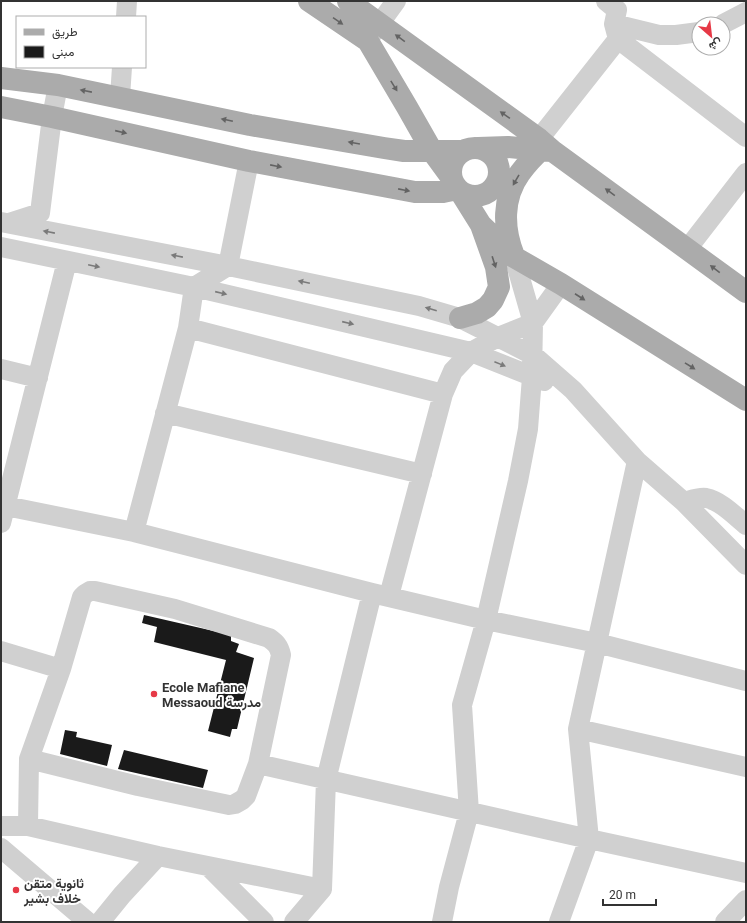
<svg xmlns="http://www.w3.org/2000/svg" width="747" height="923" font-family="Roboto,Vazirmatn,sans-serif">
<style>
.building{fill:#1a1a1a}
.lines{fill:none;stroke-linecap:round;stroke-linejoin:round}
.minor{stroke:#d0d0d0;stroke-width:20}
.major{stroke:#ababab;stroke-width:22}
.oneway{fill:#636363}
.oneway2{fill:#7a7a7a}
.poi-dot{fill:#e63946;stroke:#fff;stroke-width:1.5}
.labels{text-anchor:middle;stroke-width:4;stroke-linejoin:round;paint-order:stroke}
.poi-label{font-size:13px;font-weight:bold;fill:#333;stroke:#fff;text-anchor:start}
</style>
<rect width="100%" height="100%" fill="#fff"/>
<path class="building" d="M144,615L231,635V641L239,644L236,652L254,658L237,729H232L230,737L208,731L226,660L154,642L157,627L142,623Z
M65,730L77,732L76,737L112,745L107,766L60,754Z
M124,750L208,770L203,788L118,769Z"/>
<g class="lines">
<path class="minor" d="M126,17L127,1
M614,24L659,35H676L699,32
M723,24L746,12
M370,37L396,1
M618,39L746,137
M120,97L122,67
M539,139L618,39L614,24L617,10L606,1
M1,222L228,266L419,306L460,318L533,355L573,390L637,461L684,502L746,565
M9,223L40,213L52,117L58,85
M1,247L194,287L471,352L544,381
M688,248L746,173
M188,328L443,394
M1,369L38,378
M165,413L422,474
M684,502C691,500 699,497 706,498C721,501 735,516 746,525
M1,505L134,532L372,593L486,620L597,643L746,681
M1,523L67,261
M134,532L188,328L194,287L228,266L249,161
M90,591H95L175,609L269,638C276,643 279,646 281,655L258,764L246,796L242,800L235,804L229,805L138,786L29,759L61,669L82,597L85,594Z
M389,596L443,394L453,371L471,352L498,337L533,323L561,284
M1,651L61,669
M578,729L746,767
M258,764L589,839L746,873
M1,826H28L158,856L322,889
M28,826L29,759
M1,848L88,922
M209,867L264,922
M100,922L122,895L158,856
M294,922L322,889L326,780L372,593
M442,922L449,887L469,812L462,705L486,620L518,481L528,429L532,377L533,323L514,257
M559,922L589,839L578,729L637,461
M725,922L746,900"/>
<path class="major" d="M309,1L368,41L407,107L432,151L451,177
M348,1L539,139L554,152L746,292
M1,78L58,85L250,125L384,148L404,151H463
M1,107L52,117L249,161L415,192H443L457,189
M451 172a24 24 0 1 1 48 0a24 24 0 1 1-48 0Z
M478,148L508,147L551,151
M481,225L514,257L561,284L746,400
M514,256C503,229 502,198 520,173C526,165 533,157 541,150
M460,318L477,313L487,307L493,300L499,287L496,267L481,225L461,193"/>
</g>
<defs><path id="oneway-solid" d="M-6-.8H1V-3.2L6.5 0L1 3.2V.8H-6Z"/></defs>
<g class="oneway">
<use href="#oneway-solid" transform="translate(338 21) rotate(34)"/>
<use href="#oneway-solid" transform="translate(400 38) rotate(-144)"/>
<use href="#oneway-solid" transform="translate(394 86) rotate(58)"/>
<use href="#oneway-solid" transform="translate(86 91) rotate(-169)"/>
<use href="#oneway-solid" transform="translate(505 115) rotate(-145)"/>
<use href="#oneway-solid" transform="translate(227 120) rotate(-168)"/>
<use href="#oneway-solid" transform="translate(121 132) rotate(13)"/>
<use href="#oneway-solid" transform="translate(354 143) rotate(-170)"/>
<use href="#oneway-solid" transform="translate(276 166) rotate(11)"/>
<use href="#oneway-solid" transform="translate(516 180) rotate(120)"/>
<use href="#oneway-solid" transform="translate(404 190) rotate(11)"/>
<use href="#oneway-solid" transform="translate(610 192) rotate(-144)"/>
<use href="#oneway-solid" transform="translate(494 262) rotate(72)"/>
<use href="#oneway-solid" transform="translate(715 269) rotate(-143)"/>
<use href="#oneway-solid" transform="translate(580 297) rotate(33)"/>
<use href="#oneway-solid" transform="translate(690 366) rotate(32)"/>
</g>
<g class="oneway2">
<use href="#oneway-solid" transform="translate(49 232) rotate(-169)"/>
<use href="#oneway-solid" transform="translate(177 256) rotate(-169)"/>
<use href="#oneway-solid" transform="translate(94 266) rotate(12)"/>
<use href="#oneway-solid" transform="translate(304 282) rotate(-168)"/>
<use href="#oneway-solid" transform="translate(221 293) rotate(13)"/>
<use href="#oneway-solid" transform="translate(431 309) rotate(-164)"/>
<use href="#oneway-solid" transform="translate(348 323) rotate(13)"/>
<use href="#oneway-solid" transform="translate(500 364) rotate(22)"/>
</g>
<g class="poi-dot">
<circle cx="154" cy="694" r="4"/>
<circle cx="16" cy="890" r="4"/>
</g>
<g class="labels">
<g class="poi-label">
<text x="162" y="692">Ecole Mafiane<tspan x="162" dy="15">Messaoud مدرسة</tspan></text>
<text x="24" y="888">ثانوية متقن<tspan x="24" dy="15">خلاف بشير</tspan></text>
</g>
</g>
<rect width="747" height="923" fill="none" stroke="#333333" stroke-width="4"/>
<rect x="16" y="16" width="130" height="52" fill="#ffffff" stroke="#adadad"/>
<rect x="24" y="29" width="20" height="6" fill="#ababab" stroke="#adadad"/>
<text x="52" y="36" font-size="12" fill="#333333">طريق</text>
<rect x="24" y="46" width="20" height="12" fill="#1a1a1a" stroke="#adadad"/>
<text x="52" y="56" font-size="12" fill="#333333">مبنى</text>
<g transform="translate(711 36) rotate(152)"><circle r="19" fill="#ffffff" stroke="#adadad"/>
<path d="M0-3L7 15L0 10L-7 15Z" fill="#e63946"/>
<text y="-6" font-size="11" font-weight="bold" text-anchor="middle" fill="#333333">ش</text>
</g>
<path d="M603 899v6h53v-6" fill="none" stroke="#333333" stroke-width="2"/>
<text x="609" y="899" font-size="12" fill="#333333" stroke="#ffffff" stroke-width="3" paint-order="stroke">20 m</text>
</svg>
